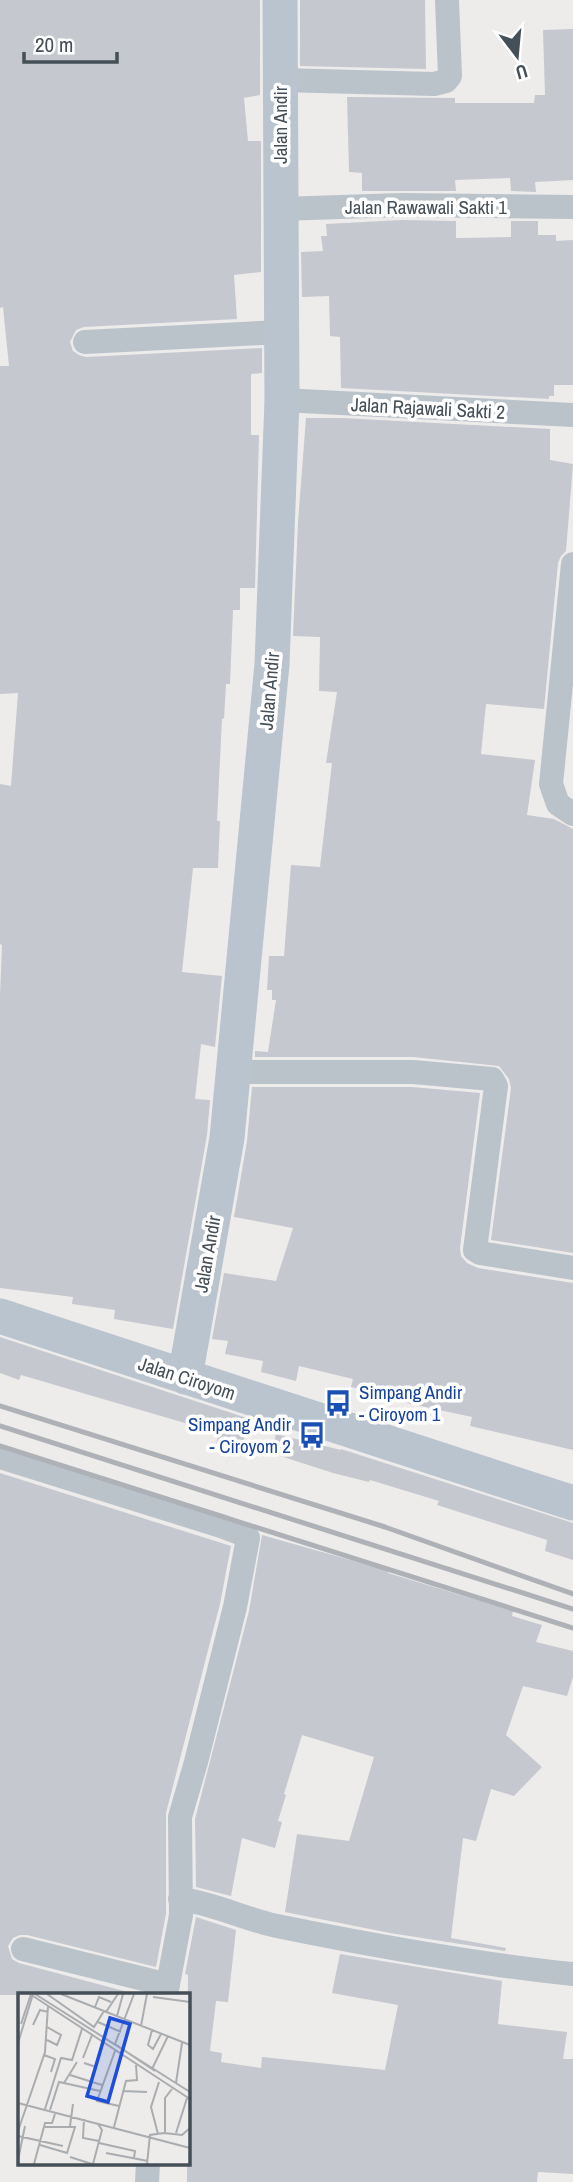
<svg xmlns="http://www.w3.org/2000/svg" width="573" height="2182" font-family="'Archivo Narrow',sans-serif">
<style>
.building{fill:#c5c8ce}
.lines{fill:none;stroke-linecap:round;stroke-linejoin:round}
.street{stroke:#bac3ca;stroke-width:24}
.secondary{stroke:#b9c4cf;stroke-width:35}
.rail{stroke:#aeb1b6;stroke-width:5}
.labels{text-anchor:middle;stroke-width:7;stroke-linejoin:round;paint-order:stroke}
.street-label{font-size:19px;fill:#454f57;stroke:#fff}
.transit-label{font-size:19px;fill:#164399;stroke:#fff;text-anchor:start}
.inset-road{fill:none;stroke:#aaadb0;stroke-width:2}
.view{fill:#1d4ed8;fill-opacity:0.15;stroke:#1d4ed8;stroke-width:3.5}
.inset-edge{fill:none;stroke:#454f57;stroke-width:3.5}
</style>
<rect width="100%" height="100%" fill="#eeebeb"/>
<path class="building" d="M0,0H260V95L244,98L248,141H261V272L234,275L237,319L84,327L76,330L70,342L73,351L79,355L86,357L262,348V373L251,374V435H259L255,588H240V610H233L230,684H226L224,719L222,718L217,821H220L218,868H193L182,972L222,976L215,1047L201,1044L195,1099L210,1100L207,1135L173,1329L114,1319L115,1310L72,1304L73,1297L0,1288V996L2,945L0,944V784L11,786L18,693L0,694V366H9L3,307L0,308Z
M300,0H425L426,69L300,66Z
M573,29V180L535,182L536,192L511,191L510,178L455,180L456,191H362V173L349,172L347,97L455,98V103H534L535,95H545L543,30Z
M401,220L456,221V238H463L511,237V221H538V235H556V241L573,240V385H554V396H549V399L341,388L340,337L330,336L329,296L302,297L301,252L323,251L321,236H327L326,224Z
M306,418H342L550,429V460L573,464L566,551L561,556L558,563L544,709L486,704L481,754L535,760L527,815L554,819L573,829V1253L491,1240L511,1088L509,1079L499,1066L413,1057H255V1051L268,1052L276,1000H272V990H267L269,956H284L291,865L320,867L332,763H326L337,692L319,691L320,637L293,636L298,522Z
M252,1087H412L480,1093L460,1248L461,1256L467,1263L478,1268L573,1283V1450L470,1426L472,1417L388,1399L389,1394L351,1387L353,1379L299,1366L296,1381L261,1372L263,1361L225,1354L228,1341L212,1339L224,1273L276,1281L293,1228L234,1217L247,1141Z
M0,1337L250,1419L241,1451L216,1444L219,1433L21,1375L19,1380L0,1373Z
M276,1434L341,1450V1449L573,1523V1560L545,1551L547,1540L437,1505L439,1501L370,1480L369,1482L333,1473L271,1453Z
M0,1473L231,1546L220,1604L166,1813V1914L156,1967L27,1935H20L13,1938L8,1946L12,1959L19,1963L139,1995H0Z
M262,1535L389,1571L388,1573L513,1611L512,1616L542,1625L536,1642L573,1651V1677L567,1696L523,1686L506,1735L542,1767L514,1796L491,1789L476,1841L463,1838L451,1938L506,1948L505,1951L390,1933L285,1912L297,1834L349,1841L374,1757L302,1735L284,1794L286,1795L278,1821L282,1822L275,1848L242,1838L231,1896L196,1887L195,1819L249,1611Z
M196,1917L236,1930L228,2002L216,2001L210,2051L222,2053L221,2062L261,2068L262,2057L385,2070L398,2005L332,1993L340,1954L502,1981L498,2024L567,2032L563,2059H573V2174L538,2172L537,2182H187L188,1975L185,1974Z"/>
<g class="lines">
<path class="street" d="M280,80L434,84L446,81L450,76L447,1
M280,209L401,205L573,207
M85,342L281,332
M282,400L573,415
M573,564L551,784L558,804L573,814
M233,1072H413L492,1079L496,1086L475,1250L480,1253L573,1268
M0,1457L221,1526L245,1535L248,1538L235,1607L196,1762L180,1817L181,1915L166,1995
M180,1899C213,1903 244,1919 277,1926C375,1946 474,1964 573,1974
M23,1949L168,1985
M147,2182L148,2163"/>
<path class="secondary" d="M0,1316L573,1503
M185,1377L227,1138L272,664L282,400L280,0"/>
<path class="rail" d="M0,1406L385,1527L573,1594
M0,1426L573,1609
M0,1446L573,1628"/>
</g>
<defs>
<symbol id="bus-bare" viewBox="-9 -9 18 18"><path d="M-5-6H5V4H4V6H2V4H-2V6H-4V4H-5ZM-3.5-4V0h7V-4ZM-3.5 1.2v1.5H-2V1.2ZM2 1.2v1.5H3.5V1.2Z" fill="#1a4fb4" stroke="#fff" stroke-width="2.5" paint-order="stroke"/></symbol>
</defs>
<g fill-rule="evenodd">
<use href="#bus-bare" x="319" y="1384" width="38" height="38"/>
<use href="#bus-bare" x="293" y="1416" width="38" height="38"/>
</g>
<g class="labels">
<g class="street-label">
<text transform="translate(280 125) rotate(-90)" y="7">Jalan Andir</text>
<text x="426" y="214">Jalan Rawawali Sakti 1</text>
<text transform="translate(428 408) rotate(3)" y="7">Jalan Rajawali Sakti 2</text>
<text transform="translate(269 691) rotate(-85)" y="7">Jalan Andir</text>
<text transform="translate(207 1254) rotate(-80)" y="7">Jalan Andir</text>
<text transform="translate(187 1378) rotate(18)" y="7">Jalan Ciroyom</text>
</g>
<g class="transit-label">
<text x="359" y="1399">Simpang Andir<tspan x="359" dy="22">- Ciroyom 1</tspan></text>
<text x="291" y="1431" text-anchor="end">Simpang Andir<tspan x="291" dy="22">- Ciroyom 2</tspan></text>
</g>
</g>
<g transform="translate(18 1993)">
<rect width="172" height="172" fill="#eeebeb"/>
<path class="inset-road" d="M17,1L172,99M29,1L76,34L86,18M43,1L172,52M116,1L97,51L137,78M15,3L172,106M135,4L172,9M77,14L81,4L93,9M88,19L100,1M99,23L105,1M80,29L103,39M3,31L13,1M15,32L22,17L30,19M123,33L129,1M134,37L130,52L135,56L143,41M29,47L39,52L43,42L29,34M0,50L15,1M97,58L79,108L101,113M26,62L37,66L33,79M65,65L74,42M66,70L78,74L73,88M134,76L150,43M52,82L84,92M46,90L59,69M158,90L164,50M105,98L129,99M0,110L172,155M27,116L43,65L54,67L64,36M32,117L41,89L82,98M66,126L65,145L81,148M52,133L55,111M96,134L108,88L119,87L118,72M0,138L27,59L30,13M147,139V105L154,96M146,140L164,142L172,135M158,140L169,105M140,141L133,114L141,89M0,143L45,153M81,150L117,158L116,165M22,152L49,160L57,134H27M88,160L130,168M52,164L74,171M0,167L7,133M16,171L27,130H34L37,121M75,171L84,137L80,131M129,171L132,142L146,140"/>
<path class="view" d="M92,25L112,31L90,109L69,103Z"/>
<rect width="172" height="172" class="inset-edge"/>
</g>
<g transform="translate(517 56) rotate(164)" stroke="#ffffff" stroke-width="5" paint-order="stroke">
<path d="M0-5L12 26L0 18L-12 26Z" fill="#454f57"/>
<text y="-10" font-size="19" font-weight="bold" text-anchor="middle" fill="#454f57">U</text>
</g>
<path d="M24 52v10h93v-10" fill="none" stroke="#454f57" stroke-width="3.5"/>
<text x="35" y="52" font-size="21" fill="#454f57" stroke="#ffffff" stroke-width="5" paint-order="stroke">20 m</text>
</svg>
